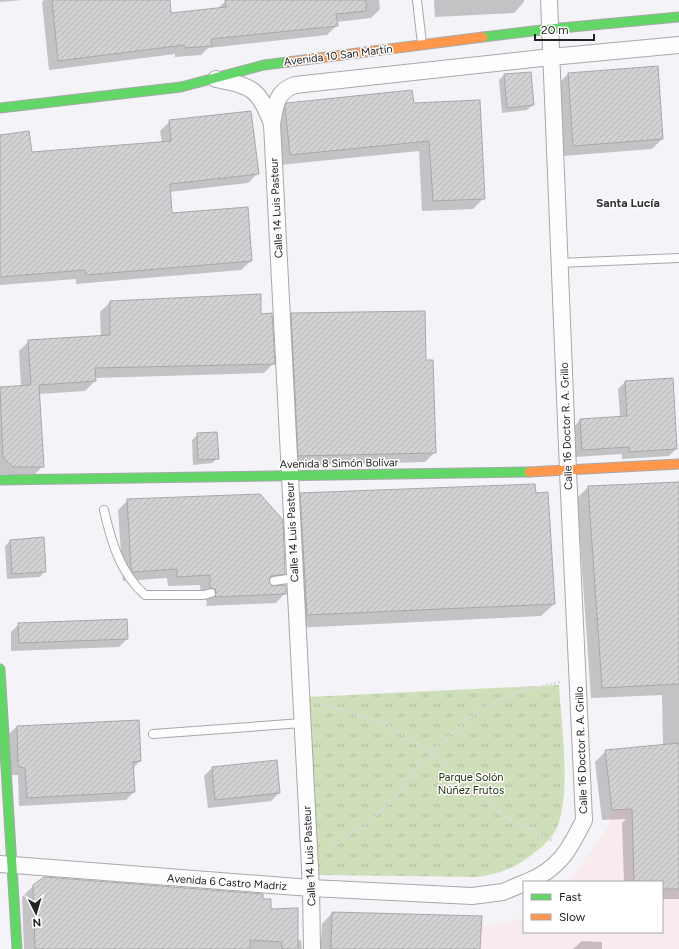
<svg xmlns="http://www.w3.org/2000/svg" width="679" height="949" font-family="Figtree,sans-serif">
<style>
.medical{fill:#f9eaee}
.park{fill:url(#park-tufts)}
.shadow{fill:#0003}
.building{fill:url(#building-hatch);stroke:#a9a8a9}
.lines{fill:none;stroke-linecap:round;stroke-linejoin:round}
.lane-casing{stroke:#a8a8ab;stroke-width:10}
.street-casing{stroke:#a8a8ab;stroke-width:18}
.fast-casing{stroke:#a8a8ab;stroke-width:11}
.slow-casing{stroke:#a8a8ab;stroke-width:11}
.path{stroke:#dadadb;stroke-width:2.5;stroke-dasharray:2 2;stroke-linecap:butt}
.lane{stroke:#fdfdfe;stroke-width:8}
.street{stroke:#fdfdfe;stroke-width:16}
.fast{stroke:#63d668;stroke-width:9}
.slow{stroke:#ff974d;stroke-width:9}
.labels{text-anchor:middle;stroke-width:3;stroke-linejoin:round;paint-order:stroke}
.street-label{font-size:11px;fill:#232325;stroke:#fff}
.park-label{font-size:11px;fill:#24310f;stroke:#fff}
.neighbourhood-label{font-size:12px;font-weight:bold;fill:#313136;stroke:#fff}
</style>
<defs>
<pattern id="park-tufts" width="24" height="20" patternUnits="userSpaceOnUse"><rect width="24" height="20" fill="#cedfb9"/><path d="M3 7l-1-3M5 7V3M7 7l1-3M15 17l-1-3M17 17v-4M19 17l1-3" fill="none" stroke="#b1bf9f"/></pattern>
<pattern id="building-hatch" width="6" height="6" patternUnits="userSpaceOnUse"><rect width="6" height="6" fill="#d2d1d3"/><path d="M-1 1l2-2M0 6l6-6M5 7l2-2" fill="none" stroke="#b4b3b5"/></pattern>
</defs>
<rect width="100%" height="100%" fill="#f4f4f8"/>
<path class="medical" d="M679,806V949H328L329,916L420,919L489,926L514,920L524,916V932H662V882H569L609,825L612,810Z"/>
<path class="park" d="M559,685C561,722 573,803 554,833C548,843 538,850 530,856C513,869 498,874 476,877L318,875L308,697Z"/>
<path class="shadow" d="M0,0H23L0,2Z
M44,0H169L170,14L218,8L226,1L234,0H379L380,9L371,18L336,22L337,25L327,35L208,48L201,55L175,57V54L49,70L42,2Z
M434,0H524V2L514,13L435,17Z
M657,67L662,139L652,149L563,156L558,84L568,74Z
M504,75L533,105L527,110L502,113L499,80Z
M288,104L413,105L484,198L473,209L422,211L419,151L280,165L277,114Z
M170,121L258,173L248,183L169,192L171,214L251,261L241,270L76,284V279L0,285V136L31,153L162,143L160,131Z
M110,302L261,315L274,363L264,373L94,378L95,381L85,391L39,394L43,466L33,476L0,474V388L21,387L19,351L29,341L101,337L100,312Z
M292,314L425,361L435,452L425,462L289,466L282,324Z
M625,382L676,449L669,456L622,459V454L575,457L573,428L580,420L620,417L618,389Z
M198,434L218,458L212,463L193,465L192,440Z
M679,483V899H662V882H624L622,823L626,819L602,820L595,762L606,751L663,746L662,695L591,698L577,498L588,487Z
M301,494L554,604L541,616L294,628L288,506Z
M128,500L284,573L275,583L269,584L272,587L285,593L276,603L206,606L207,602L205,598L201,597L200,585L168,586L167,578L123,581L118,510Z
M43,538L45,571L40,577L7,579L5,546L10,541Z
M19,624L127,639L119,647L11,651V632Z
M138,721L140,761L133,768L134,792L126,800L19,806L18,775H11L8,735L16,727Z
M212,768L279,793L271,801L208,808L204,776Z
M33,886L262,900L297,940H301L302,949H24L22,897Z
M332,913L479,949H313L321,941L322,924Z
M582,941L602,942V949H573Z"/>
<path class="building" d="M52,0H170L171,13L226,7L225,0H366V11L336,14L338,26L211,39L212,46L185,48L184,45L58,61Z
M658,66L663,139L573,146L568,73Z
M531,72L534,105L507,108L504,74Z
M412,90L414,103L480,100L485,199L433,201L429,141L290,155L285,107L287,103Z
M251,111L259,174L170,184L172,213L248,207L252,261L86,275L85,270L0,277V135L29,131L32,152L171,141L169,120Z
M261,294V314L272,313L275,364L95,368L96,381L39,385L44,467H13L3,458L0,387L31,385L28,340L110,335V301Z
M425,311L426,360H433L436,453L298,456L291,313Z
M673,378L677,449L629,452V447L582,450L580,419L627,416L625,381Z
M217,432L219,459L198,460L197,433Z
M679,482V684L602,688L588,486Z
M535,484L536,493L548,492L555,604L307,615L300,493Z
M260,494L283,520L285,574L271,576L269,581L272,586L286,585V594L215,597L216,592L215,589L210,588V575L177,577V569L132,572L131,569L127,499Z
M44,537L46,572L12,574L10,540Z
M127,619L128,639L19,643L18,623Z
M139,720L141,761L133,762L135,792L27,798L25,768L18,767L17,726Z
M679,743V889H662V882H634L632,809L612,810L605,750Z
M277,760L280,793L215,800L212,767Z
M44,877L263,894V899H271V909L298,908V949H282V942L250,940V949H35L33,885Z
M332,912L482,916L480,949H331Z"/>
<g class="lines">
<defs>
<path id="lane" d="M417,0L422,44
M559,263L679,258
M104,510C111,541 120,573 145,595H204L211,593
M274,581L294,578
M153,734L302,723"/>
<path id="street" d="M216,79C251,86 259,88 272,124L311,888L312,949
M272,124C275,107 276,91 295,85L551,57L679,45
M0,864L311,888L472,896L503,892L524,883
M527,882C559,869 570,849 584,820L568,471L549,0"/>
<path id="fast" d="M483,37L550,29L679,17
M0,108L181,87L264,65L288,62
M0,480L529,472
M0,669L17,949"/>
<path id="slow" d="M288,62L483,37
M529,472L679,464"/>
</defs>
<use href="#lane" class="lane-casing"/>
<use href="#street" class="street-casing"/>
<use href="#fast" class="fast-casing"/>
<use href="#slow" class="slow-casing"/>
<path class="path" d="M319,703L385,724L431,752L501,815L553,841
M327,850L367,822L393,800L402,789L414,771L431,752L480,709L522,691L560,682"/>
<use href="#lane" class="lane"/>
<use href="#street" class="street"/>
<use href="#fast" class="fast"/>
<use href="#slow" class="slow"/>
</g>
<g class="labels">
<g class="street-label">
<text transform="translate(338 55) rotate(-7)" y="4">Avenida 10 San Martín</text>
<text transform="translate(276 208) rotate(-93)" y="4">Calle 14 Luis Pasteur</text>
<text transform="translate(566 426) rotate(-92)" y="4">Calle 16 Doctor R. A. Grillo</text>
<text transform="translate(339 463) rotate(-1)" y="4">Avenida 8 Simón Bolívar</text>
<text transform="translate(292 532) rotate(-93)" y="4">Calle 14 Luis Pasteur</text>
<text transform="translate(581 750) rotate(-92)" y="4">Calle 16 Doctor R. A. Grillo</text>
<text transform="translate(309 856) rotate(-93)" y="4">Calle 14 Luis Pasteur</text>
<text transform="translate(227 882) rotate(4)" y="4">Avenida 6 Castro Madriz</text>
</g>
<g class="park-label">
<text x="471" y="781">Parque Solón<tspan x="471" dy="13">Núñez Frutos</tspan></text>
</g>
<g class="neighbourhood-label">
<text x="628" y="207">Santa Lucía</text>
</g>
</g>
<rect x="523" y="881" width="140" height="52" fill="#ffffff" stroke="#a7a7a8"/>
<rect x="531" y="894" width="20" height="6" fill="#63d668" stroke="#a7a7a8"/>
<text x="559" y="901" font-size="12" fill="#232325">Fast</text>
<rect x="531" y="914" width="20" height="6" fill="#ff974d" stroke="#a7a7a8"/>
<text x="559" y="921" font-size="12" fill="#232325">Slow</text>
<g transform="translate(36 913) rotate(175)" stroke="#ffffff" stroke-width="3" paint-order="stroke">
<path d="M0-3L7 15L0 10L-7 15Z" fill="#232325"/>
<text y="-6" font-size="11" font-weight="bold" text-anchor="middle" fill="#232325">N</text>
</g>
<path d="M535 34v6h59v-6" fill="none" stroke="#232325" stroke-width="2"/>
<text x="541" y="34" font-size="12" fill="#232325" stroke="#ffffff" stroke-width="3" paint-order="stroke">20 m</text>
</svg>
